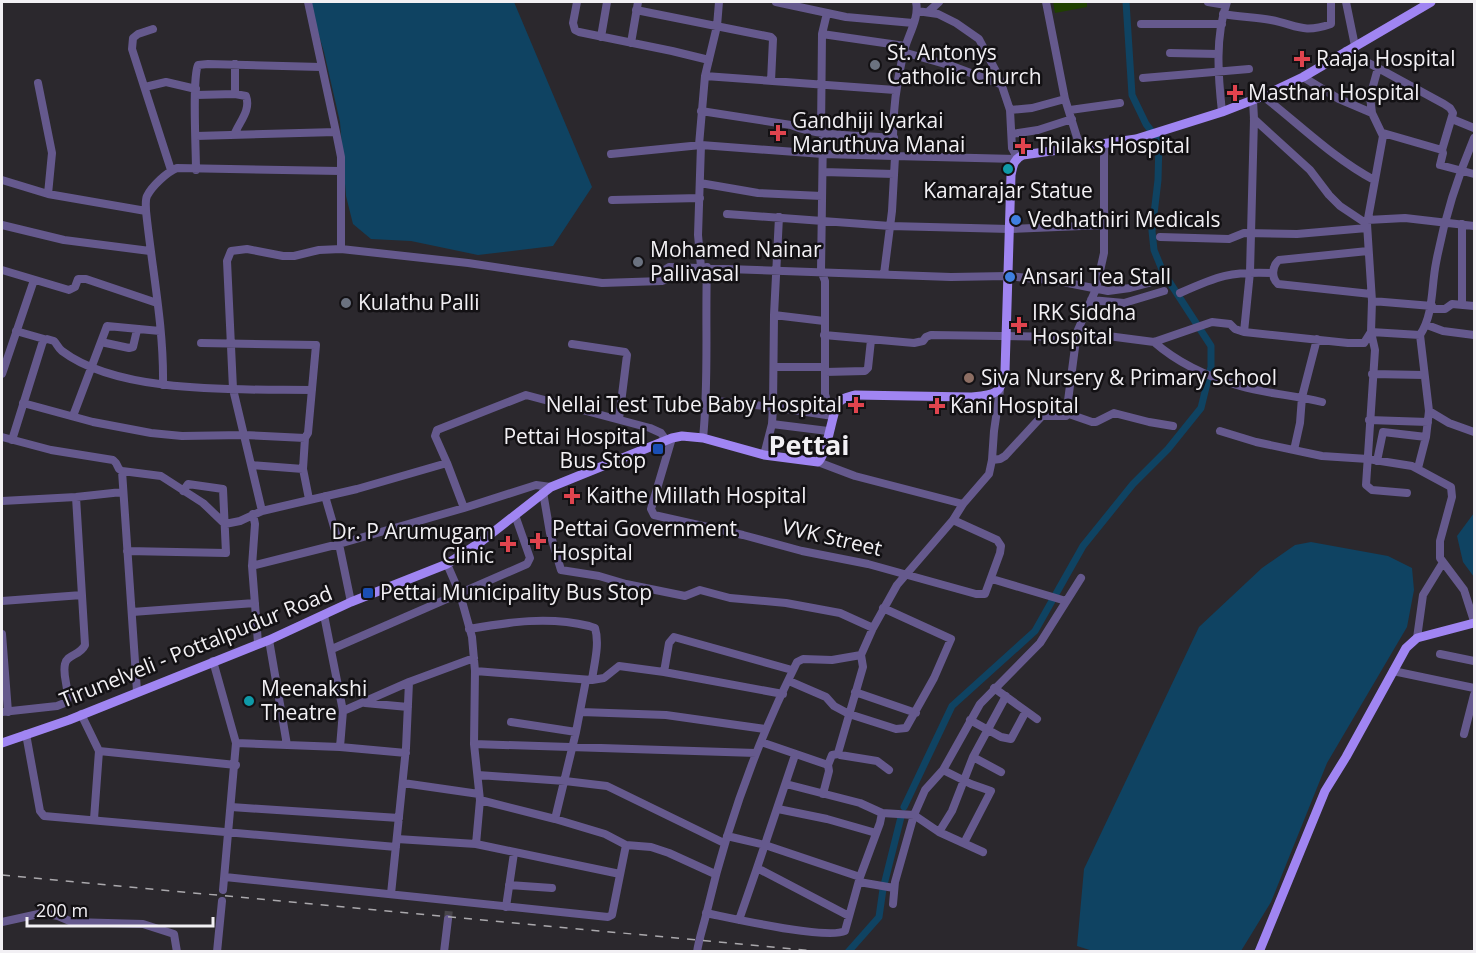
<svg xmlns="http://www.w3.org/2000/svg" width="1476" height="953" font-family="'Open Sans',sans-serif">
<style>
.green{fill:#204000}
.water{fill:#0f4362}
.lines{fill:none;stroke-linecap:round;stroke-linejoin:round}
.canal{stroke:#0f4362;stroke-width:7}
.minor-tunnel{stroke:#49464b;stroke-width:8;stroke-dasharray:8 4;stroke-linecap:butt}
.minor{stroke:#65598d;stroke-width:8}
.major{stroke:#a085f2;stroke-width:9}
.rail{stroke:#aaa8ac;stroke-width:1.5;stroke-dasharray:8 8;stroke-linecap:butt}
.health-dot{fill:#e0444e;stroke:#131114;stroke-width:2}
.worship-dot{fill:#6b7280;stroke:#131114;stroke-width:2}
.culture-dot{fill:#0f9aa8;stroke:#131114;stroke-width:2}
.shop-dot{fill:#3f7fe0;stroke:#131114;stroke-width:2}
.education-dot{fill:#8d6e63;stroke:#131114;stroke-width:2}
.transit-dot{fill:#1a4fb4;stroke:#131114;stroke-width:2}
.labels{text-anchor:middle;stroke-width:5;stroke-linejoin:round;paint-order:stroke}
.poi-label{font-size:21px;fill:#f2f0f4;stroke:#131114;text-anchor:start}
.street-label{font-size:21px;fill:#f2f0f4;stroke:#131114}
.district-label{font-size:27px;font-weight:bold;fill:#f2f0f4;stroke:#131114}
</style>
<rect width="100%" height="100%" fill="#2b282d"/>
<path class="green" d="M1053,2H1087V7L1055,13Z"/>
<path class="water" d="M309,2H514L592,187L553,246L478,255L411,241L371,239L353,224L346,196L340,122L324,52Z
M1474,513V577L1463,562L1457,536Z
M1311,542L1388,556L1412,568L1414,590L1407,627L1327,763L1271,902L1241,951L1096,952L1077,946L1084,869L1199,627L1262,568L1295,545Z"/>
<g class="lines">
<path class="canal" d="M904,807L952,706L1035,631L1083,546L1133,484L1168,449L1201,408L1211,367V346L1163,272L1154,250L1152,231L1158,180L1159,141L1146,124L1132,95L1126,2
M848,952L879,917L883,889L901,817"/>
<path class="minor-tunnel" d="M448,919L449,908"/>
<path class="minor" d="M577,2L573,23L575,30L579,32L672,51L709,60
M776,2L846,17L913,23
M916,2C920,19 906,38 903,55C896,86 891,124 894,156L1016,159
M1046,2L1065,99L1080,147
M1208,2L1226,5
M1346,2L1355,46
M636,10L771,37L773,39L771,81
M917,11L938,14L956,23L979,39L999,77L1010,110L1012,148L1017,157
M928,12L939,2
M1223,14C1239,17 1255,17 1271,20C1297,25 1302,34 1331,24V2
M1141,24H1222
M153,29L138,34L133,38L132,49L171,170
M822,34L905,46
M601,37L607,2
M631,43L638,2
M903,52L952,66L1000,84
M1170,53L1218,54
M235,64V94L246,96C251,110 240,121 235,133
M1378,68L1444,104L1450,108L1453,113L1442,150L1383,133
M705,76L895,90
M1303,77L1339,99L1372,113
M1143,78L1249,69
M38,83L52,153L48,194
M145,87L166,82L196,89
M196,95L235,94
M1263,96C1299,124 1333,158 1374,180
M1010,110L1032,108L1065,99
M1070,110L1120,103
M701,111L791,125C819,137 863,135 894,138
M1222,112C1218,75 1215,37 1227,2
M1254,119L1310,170L1329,195L1340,206L1367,224
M1452,119L1474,128
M336,132L341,157V249
M821,132L822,34L827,13
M823,132L821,271L825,281V394L827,401L834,412
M1012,134L1038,130L1072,119
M196,136L336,132L308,2
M699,145L705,76L717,26L719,2
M701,145L698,235L701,267
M1442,150L1443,153L1440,165L1474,174
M611,154L701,145L823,154L894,156
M196,170C196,150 192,79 198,65L208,64L321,67
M823,172L894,174
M2,180L48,194L146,211
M700,183L758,193L822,196
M612,200L700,198
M727,214L890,226L1010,229L1106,225
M1367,220L1405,218L1474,226
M2,225L64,240L150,251
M1160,237L1229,239L1244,233L1297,234L1367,228
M1368,251L1279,260C1272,266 1271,278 1278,284L1371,294
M2,270L69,290L75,287L78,279H86L157,303
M884,274L892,211L895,157
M1180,293C1218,276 1231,271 1273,273
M1091,300L1124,303L1164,291
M1372,301L1432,306
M1462,305V224
M1431,309H1445L1452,304L1474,306
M774,315L824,321
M1427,325L1443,331L1474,335
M16,331L44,339
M1077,332L1154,342L1212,322L1230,324L1235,329L1244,332L1348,343H1364L1371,332L1372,301L1367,224L1383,136L1372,113L1370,97L1378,68L1346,51
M1244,332L1250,272L1254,119L1253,100
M824,335L914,343L923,341L926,337L931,335L1076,337
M101,342L129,348L133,347L137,330
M1154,342C1179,364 1208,377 1240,386C1266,394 1295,395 1322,402
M572,344L625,352L627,355L619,419
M774,367H825
M825,372L865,371L868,368L871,340
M2,374L34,280
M1372,374L1424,375
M163,385C164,327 152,269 146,211C146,206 145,200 147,196C152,186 167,172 177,168L340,171
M707,400L773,407L833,416
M23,403L93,422L151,433L182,436L244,435L305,438L308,433L316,345L201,343
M1429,411L1449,423L1474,432
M1066,413L1092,422H1096L1114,413L1149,422L1173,426
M73,416L107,326L160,331
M1369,420L1428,422
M772,424L828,431
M1220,431L1256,442L1322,456L1368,459L1412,466L1451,487L1452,497L1440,541V558L1464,590L1474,621
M2,437L51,450L113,460L116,463L119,469L122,471L161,476L203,503L225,524L240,521L262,511L233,389L227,261L231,251L247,249L283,256H294L319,250L341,249L468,263L602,283L662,281L665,280L666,269L669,267L951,277L1007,276L1058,281L1108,291L1130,288L1160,280
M305,438L303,469L309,499
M672,438L651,509L654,515L743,535L802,551L868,564L976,594H985L1000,553L1001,546L997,540L953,520
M703,438C709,381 705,324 707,267
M12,440L43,341L47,339L54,341C57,344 58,348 62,351C120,395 241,389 312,390
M1294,450L1300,423L1302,397L1317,339
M764,455L772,424L773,407L774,315L779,217
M992,460L1000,459L1005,456L1042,416H1066L1077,332L1096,289L1104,253V144
M1377,461L1383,432L1426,437
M818,462L855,476L963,504
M447,463L435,436L437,430L526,395L650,428L661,433L666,440
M252,465L303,469
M1418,468L1426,437L1429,411L1420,335C1434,313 1431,288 1436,263C1444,220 1457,178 1474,138
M122,471L137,691
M543,492L550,533L561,570L599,576L626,584L685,596L700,590L730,598L786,603L840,613L873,628
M1407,493L1372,490L1366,485L1375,350L1371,332L1420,335
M325,496L339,544L351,602
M2,501L76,497L122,492
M262,511L357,489L447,463L464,508
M253,514L255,524L252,566L258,643
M127,551L226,553L223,489L188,484L183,491
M447,564L460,594L472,637L475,671L474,744L480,800L555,819L605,834L626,845L651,847L669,853L715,874
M252,566L339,544L464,508L536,485L551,487
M992,579L1066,601
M2,601L82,595
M132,612L255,603
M324,615L343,711L340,747
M469,629C510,622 548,616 589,626L595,628C600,644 594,664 592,680
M2,634L8,712
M1417,638L1423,595L1442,564
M269,640L287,745
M332,649L527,564L530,558L515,515
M1440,654L1474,661
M861,655L863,667L838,753L840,755L877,761L889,770
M213,661L236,743L223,890
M475,671L592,680L604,678L619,666L664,672L783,694
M1393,671L1474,688
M664,672L669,643L674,637L792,670
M789,681L826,697L834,706L849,714L896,729L906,728L934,678L951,639L883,608
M994,688L1037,719
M855,692L916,713
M365,703L408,707
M343,711L409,682L474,658
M2,712L57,706L67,702C70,689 62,677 65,664C67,654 80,656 85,645L76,497
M581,712L666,715L765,729
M81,714L99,751L94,819
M970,720L1001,737L1011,739L1026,711
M511,722L576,732
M26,734L40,811L44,816L396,847
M1464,734L1474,695
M761,742L828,765L829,771L823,794
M236,743L340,747L406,753
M474,744L756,753
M99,751L236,765
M795,755L757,868L849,916
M973,757L1001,772
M828,765L832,755L838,754
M943,770L971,784L991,791L964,843
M478,775L565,781L607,786L724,843
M403,783L479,794
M231,807L399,818
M778,809L827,819L876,833
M882,813L914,815L939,832L983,852
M555,819L576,732L586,680
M939,832L952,811L973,757L1006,696
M727,836L765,845L860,877
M397,839L476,844L620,874
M476,844L480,800
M225,877L608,917L612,915L626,845
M859,882L894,888
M509,885L552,888
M391,894L406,748L409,682
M893,904L895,882L914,815L925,790L943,770L980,704L1040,643L1081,578
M506,907L514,853
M706,913C731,918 827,940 845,931L860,877L880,823L882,813L860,803L786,784
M739,920L757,868
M2,922L43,913L58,916L72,922L143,924L174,934L177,952
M217,952L222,901
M444,952L448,919
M697,952C699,938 704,925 707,911C727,825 757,742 797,662L803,659L832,660L861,655L873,628L897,585L953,520L963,504L989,474L992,460L994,431L1000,390"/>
<path class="major" d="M2,743L69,720L269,640L351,602L447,564L482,541L551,487L672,438L682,436L703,438L764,455L818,462C827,454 831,419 837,405C840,398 848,397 855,395L970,397C993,395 1001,396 1005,371L1011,175C1013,165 1014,159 1023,155L1136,139L1222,112L1263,96L1303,77L1431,2
M1259,952L1325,791L1346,757L1406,648L1417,638L1474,623"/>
<path class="rail" d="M2,875L825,952"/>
</g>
<g class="health-dot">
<path d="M1299 50h6v6h6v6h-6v6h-6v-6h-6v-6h6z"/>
<path d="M1232 84h6v6h6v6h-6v6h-6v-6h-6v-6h6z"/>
<path d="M775 124h6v6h6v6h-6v6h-6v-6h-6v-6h6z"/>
<path d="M1020 137h6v6h6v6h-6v6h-6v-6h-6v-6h6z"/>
<path d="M1016 316h6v6h6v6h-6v6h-6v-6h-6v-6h6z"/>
<path d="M853 396h6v6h6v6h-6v6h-6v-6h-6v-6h6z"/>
<path d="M934 397h6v6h6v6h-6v6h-6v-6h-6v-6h6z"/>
<path d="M569 487h6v6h6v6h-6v6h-6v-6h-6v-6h6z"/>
<path d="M535 532h6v6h6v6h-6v6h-6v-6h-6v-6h6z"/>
<path d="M505 535h6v6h6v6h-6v6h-6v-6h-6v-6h6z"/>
</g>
<g class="worship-dot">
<circle cx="875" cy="65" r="6"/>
<circle cx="638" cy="262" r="6"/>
<circle cx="346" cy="303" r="6"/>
</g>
<g class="culture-dot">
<circle cx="1008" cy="169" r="6"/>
<circle cx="249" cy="701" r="6"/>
</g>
<g class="shop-dot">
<circle cx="1016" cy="220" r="6"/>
<circle cx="1010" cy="277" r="6"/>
</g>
<circle class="education-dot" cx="969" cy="378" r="6"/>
<g class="transit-dot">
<rect x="652" y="443" width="12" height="12" rx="3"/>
<rect x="362" y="587" width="12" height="12" rx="3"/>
</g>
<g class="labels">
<g class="poi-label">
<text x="887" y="60">St. Antonys<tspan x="887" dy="24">Catholic Church</tspan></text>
<text x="1316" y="66">Raaja Hospital</text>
<text x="1248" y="100">Masthan Hospital</text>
<text x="792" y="128">Gandhiji Iyarkai<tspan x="792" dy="24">Maruthuva Manai</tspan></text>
<text x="1036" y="153">Thilaks Hospital</text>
<text x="1008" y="198" text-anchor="middle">Kamarajar Statue</text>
<text x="1028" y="227">Vedhathiri Medicals</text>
<text x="650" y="257">Mohamed Nainar<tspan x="650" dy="24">Pallivasal</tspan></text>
<text x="1022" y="284">Ansari Tea Stall</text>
<text x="358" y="310">Kulathu Palli</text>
<text x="1032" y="320">IRK Siddha<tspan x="1032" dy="24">Hospital</tspan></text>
<text x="981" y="385">Siva Nursery &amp; Primary School</text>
<text x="842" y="412" text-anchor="end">Nellai Test Tube Baby Hospital</text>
<text x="950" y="413">Kani Hospital</text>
<text x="646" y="444" text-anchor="end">Pettai Hospital<tspan x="646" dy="24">Bus Stop</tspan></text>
<text x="586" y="503">Kaithe Millath Hospital</text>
<text x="552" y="536">Pettai Government<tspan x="552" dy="24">Hospital</tspan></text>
<text x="494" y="539" text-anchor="end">Dr. P Arumugam<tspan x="494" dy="24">Clinic</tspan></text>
<text x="380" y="600">Pettai Municipality Bus Stop</text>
<text x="261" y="696">Meenakshi<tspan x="261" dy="24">Theatre</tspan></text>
</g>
<g class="street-label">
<text transform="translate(832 538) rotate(13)" y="7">VVK Street</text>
<text transform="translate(196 647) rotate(-22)" y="7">Tirunelveli - Pottalpudur Road</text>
</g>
<g class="district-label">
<text x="809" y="455">Pettai</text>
</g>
</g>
<rect width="1476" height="953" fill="none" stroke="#f2f0f4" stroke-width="6"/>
<path d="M27 917v9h186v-9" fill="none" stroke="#f2f0f4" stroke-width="3"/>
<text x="36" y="917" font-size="18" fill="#f2f0f4" stroke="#131114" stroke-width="4.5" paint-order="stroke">200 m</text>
</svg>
